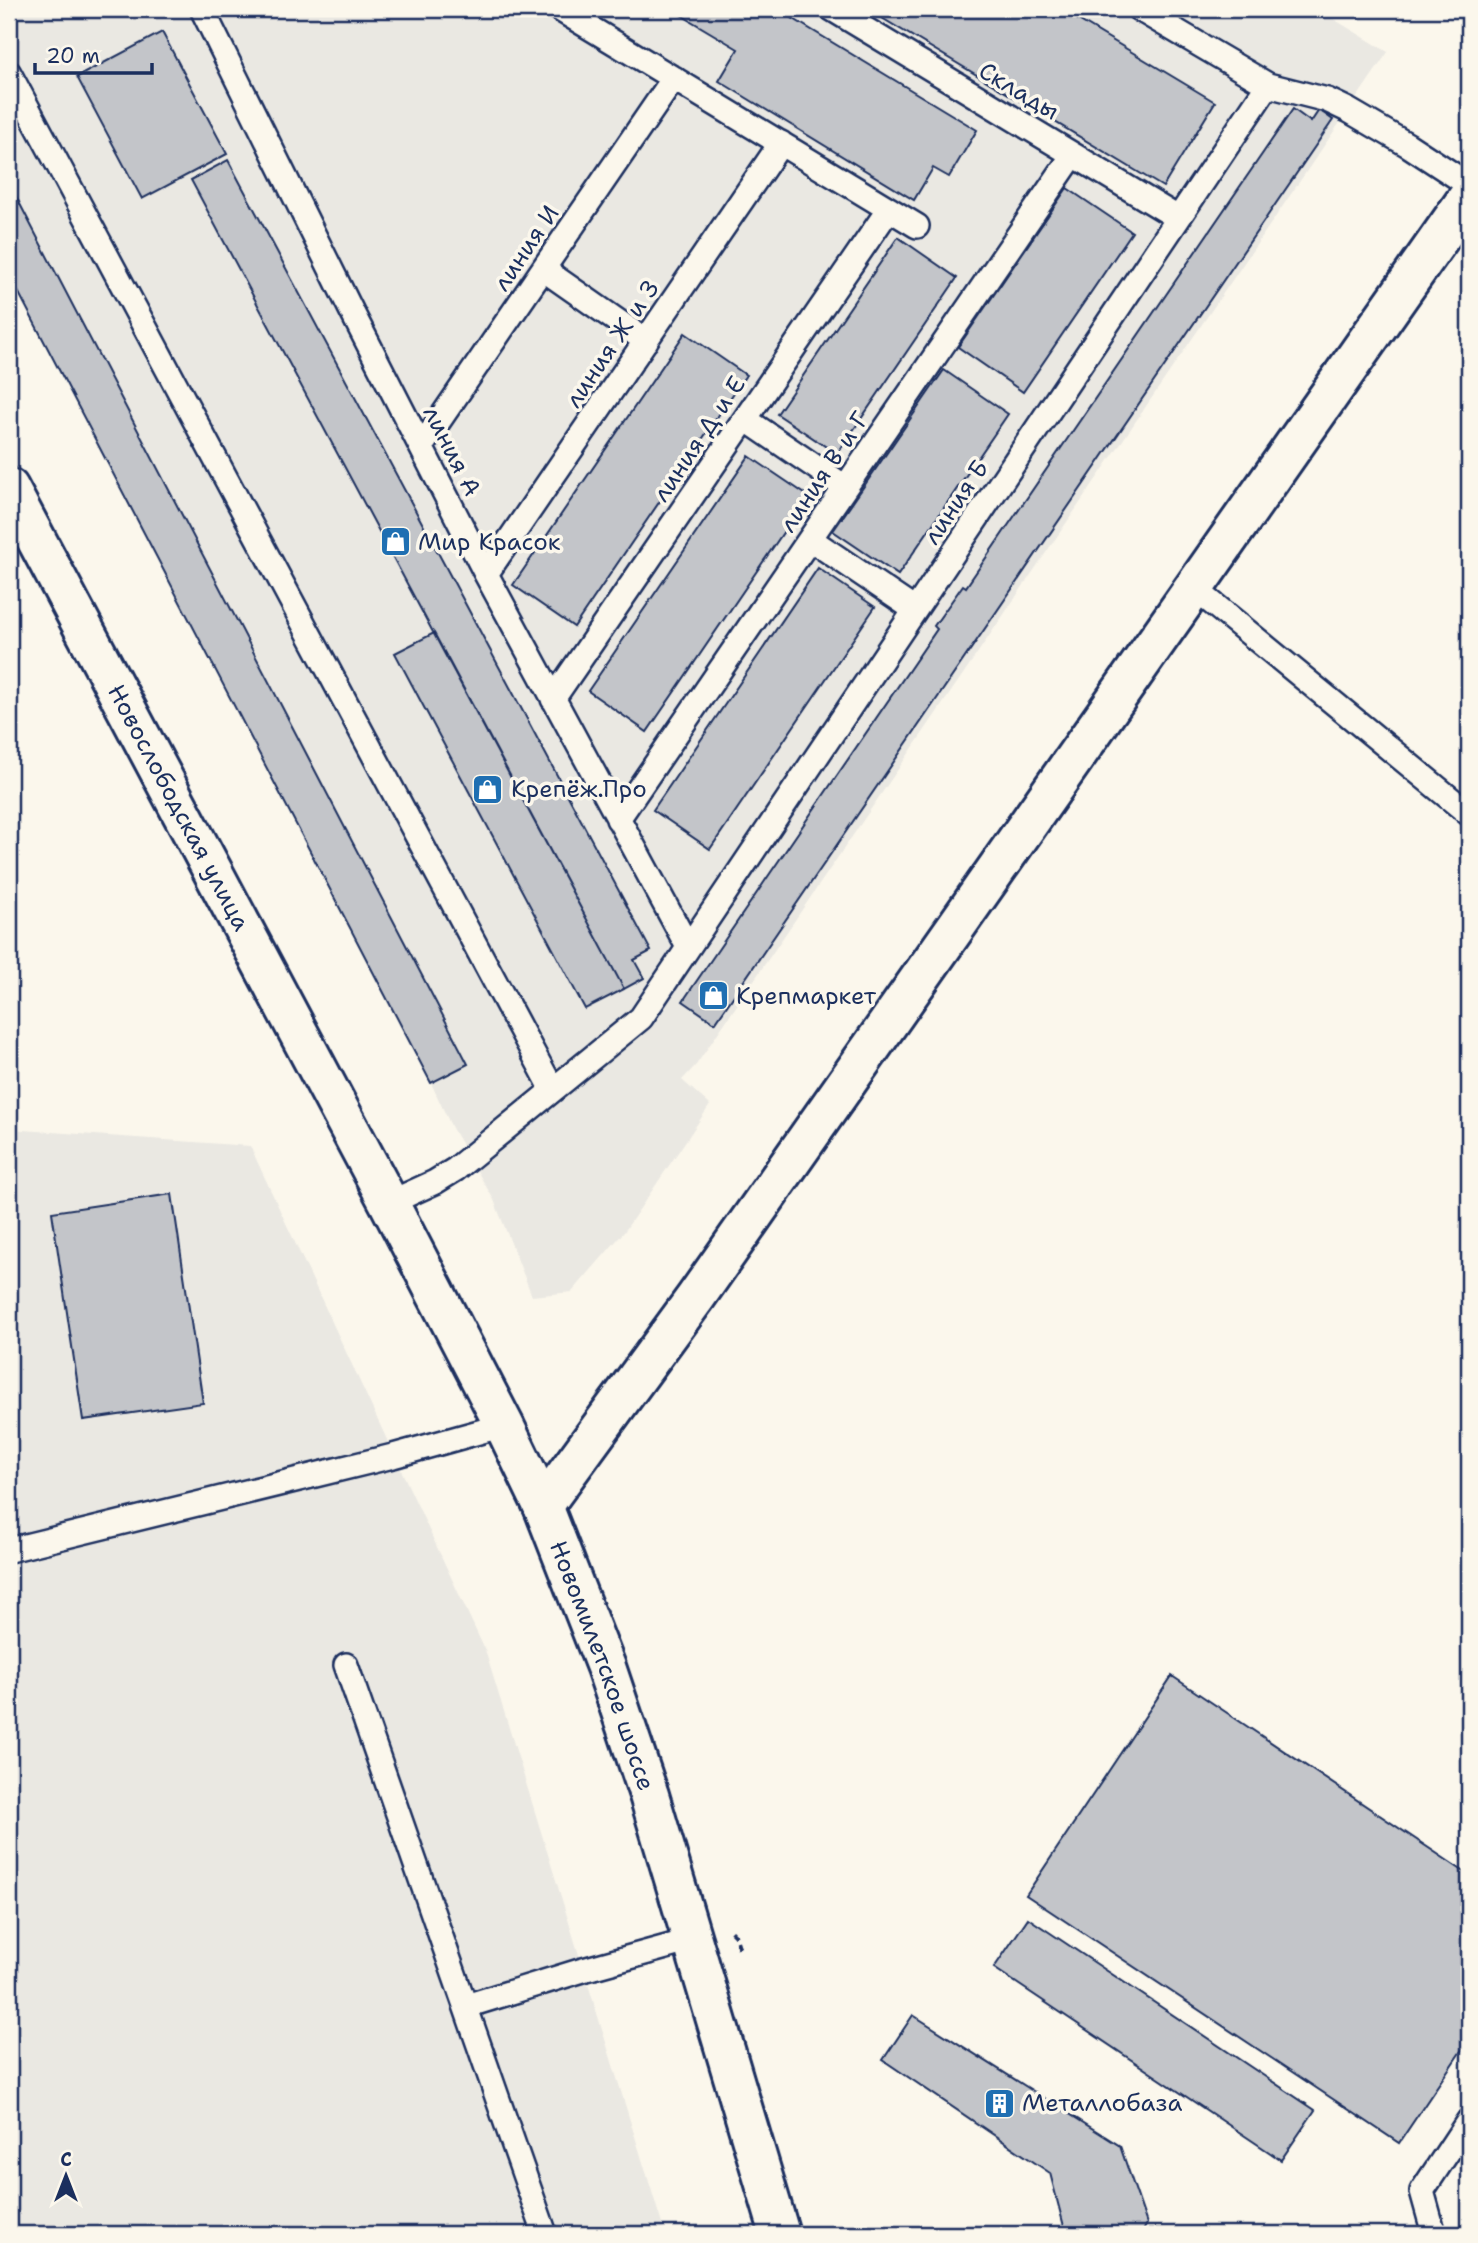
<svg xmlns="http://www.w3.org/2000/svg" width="1478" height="2243" font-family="'Shantell Sans',sans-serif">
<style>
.built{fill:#eae8e2}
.building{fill:#c3c5c9;stroke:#1b2f5e;stroke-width:2}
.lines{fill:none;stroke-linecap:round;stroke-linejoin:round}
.lane-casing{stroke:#1b2f5e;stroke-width:28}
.secondary-casing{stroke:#1b2f5e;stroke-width:44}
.path{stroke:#1b2f5e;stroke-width:4.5;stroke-dasharray:7 5;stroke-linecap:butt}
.lane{stroke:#fbf7ec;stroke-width:23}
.secondary{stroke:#fbf7ec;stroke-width:38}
.labels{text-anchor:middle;stroke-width:7;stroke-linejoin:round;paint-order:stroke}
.street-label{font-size:24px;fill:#1b2f5e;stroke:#fbf7ec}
.poi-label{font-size:24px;fill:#1b2f5e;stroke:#fbf7ec;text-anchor:start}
</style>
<rect width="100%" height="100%" fill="#fbf7ec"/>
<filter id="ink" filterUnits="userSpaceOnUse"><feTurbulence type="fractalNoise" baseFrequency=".0143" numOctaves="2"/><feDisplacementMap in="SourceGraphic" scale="14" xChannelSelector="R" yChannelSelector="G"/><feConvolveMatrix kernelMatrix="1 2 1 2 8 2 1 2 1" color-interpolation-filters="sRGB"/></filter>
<g filter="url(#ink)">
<path class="built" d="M9,9H1317L1388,52L696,1065L682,1080L710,1105L624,1232L572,1292L532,1296L494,1200L452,1128L431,1083L9,274Z
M9,1129L250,1146L485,1650L665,2234H9Z"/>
<path class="building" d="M671,9H777L977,130L949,177L933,168L914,200L719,81L738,49Z
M867,9H1060L1215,102L1163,187Z
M162,32L227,154L142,199L77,77Z
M1293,109L1311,122L1319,110L1333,120L715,1023L683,1001L937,629L934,626L963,585L966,587Z
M228,160L651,951L634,960L644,978L624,989L191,180Z
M9,183L468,1064L431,1083L9,274Z
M1067,188L1132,232L1023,392L958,347Z
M898,237L957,278L837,454L777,414Z
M685,333L746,375L574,627L513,585Z
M944,370L1008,414L898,575L833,531Z
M749,456L808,496L647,732L588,691Z
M818,568L875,607L710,849L653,810Z
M434,633L624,989L585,1009L395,653Z
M172,1194L203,1403L83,1420L52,1212Z
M1172,1676L1469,1875V2039L1399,2143L1026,1895Z
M1028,1918L1315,2110L1281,2160L994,1968Z
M913,2015L1120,2146L1147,2224L1141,2234H1066L1050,2173L883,2060Z"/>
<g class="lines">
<defs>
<path id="lane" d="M202,9L354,316L486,574L688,947
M559,9L917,226
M832,9L1178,218
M1139,9L1268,85L1327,100L1348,110L1408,145L1469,185
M9,73L553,1090
M543,269L646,341
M745,419L845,487
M421,447L674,78
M810,539L915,610
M486,574L781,143
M1194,588L1469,814
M553,699L889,209
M618,819L1073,155
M389,1203L435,1182L456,1169L641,1018L1268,85
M9,1550L393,1456L504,1425
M346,1665L545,2234
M466,2006L583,1970L692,1940
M1434,2234L1422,2191L1469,2120"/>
<g id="secondary">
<path id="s1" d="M9,488L389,1203L504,1425L543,1506L606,1667L649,1795L780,2234"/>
<path d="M543,1506L696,1297L1469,196"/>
</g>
</defs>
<use href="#lane" class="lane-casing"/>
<use href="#secondary" class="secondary-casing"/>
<path class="path" d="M731,1931L735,1935L739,1948"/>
<use href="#lane" class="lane"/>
<use href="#secondary" class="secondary"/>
</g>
</g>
<defs>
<symbol id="shop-square" viewBox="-11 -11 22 22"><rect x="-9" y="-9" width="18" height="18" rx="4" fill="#1f6fb2" stroke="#fbf7ec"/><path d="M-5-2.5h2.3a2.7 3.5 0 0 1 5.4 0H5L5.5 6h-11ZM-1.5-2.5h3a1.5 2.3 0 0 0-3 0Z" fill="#fff"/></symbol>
<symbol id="building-square" viewBox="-11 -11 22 22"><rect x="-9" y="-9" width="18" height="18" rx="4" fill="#1f6fb2" stroke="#fbf7ec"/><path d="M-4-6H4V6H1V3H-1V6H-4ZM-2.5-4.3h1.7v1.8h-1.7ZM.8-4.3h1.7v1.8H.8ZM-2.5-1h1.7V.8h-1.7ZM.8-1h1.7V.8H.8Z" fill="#fff"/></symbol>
</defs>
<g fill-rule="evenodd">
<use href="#shop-square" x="378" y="524" width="35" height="35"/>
<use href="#shop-square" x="470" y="772" width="35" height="35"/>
<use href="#shop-square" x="696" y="978" width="35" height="35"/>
<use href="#building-square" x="982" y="2086" width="35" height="35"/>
</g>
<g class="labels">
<g class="street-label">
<text transform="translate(1019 91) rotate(31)" y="8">Склады</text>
<text transform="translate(526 248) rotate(-56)" y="8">линия И</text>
<text transform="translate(612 344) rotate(-56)" y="8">линия Ж и З</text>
<text transform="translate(699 439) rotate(-56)" y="8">линия Д и Е</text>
<text transform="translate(452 451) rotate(63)" y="8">линия А</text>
<text transform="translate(824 472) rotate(-56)" y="8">линия В и Г</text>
<text transform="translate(956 502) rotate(-56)" y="8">линия Б</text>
<text dy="8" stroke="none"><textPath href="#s1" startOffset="362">Новослободская улица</textPath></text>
<text dy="8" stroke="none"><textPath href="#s1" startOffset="1320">Новомилетское шоссе</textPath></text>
</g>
<g class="poi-label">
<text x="418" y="550">Мир Красок</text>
<text x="511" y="797">Крепёж.Про</text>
<text x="736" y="1004">Крепмаркет</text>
<text x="1022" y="2111">Металлобаза</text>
</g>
</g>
<rect width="1478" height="2243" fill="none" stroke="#fbf7ec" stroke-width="35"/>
<rect x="18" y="18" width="1443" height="2208" fill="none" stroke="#1b2f5e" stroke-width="2.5" filter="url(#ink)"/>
<g transform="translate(66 2176)" stroke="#fbf7ec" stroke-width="5" paint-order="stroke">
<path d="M0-5L12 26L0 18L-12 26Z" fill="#1b2f5e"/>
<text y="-10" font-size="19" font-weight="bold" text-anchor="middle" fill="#1b2f5e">С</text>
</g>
<path d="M35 63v10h117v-10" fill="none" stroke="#1b2f5e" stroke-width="3.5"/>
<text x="46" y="63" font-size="21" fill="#1b2f5e" stroke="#fbf7ec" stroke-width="5" paint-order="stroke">20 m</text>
</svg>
